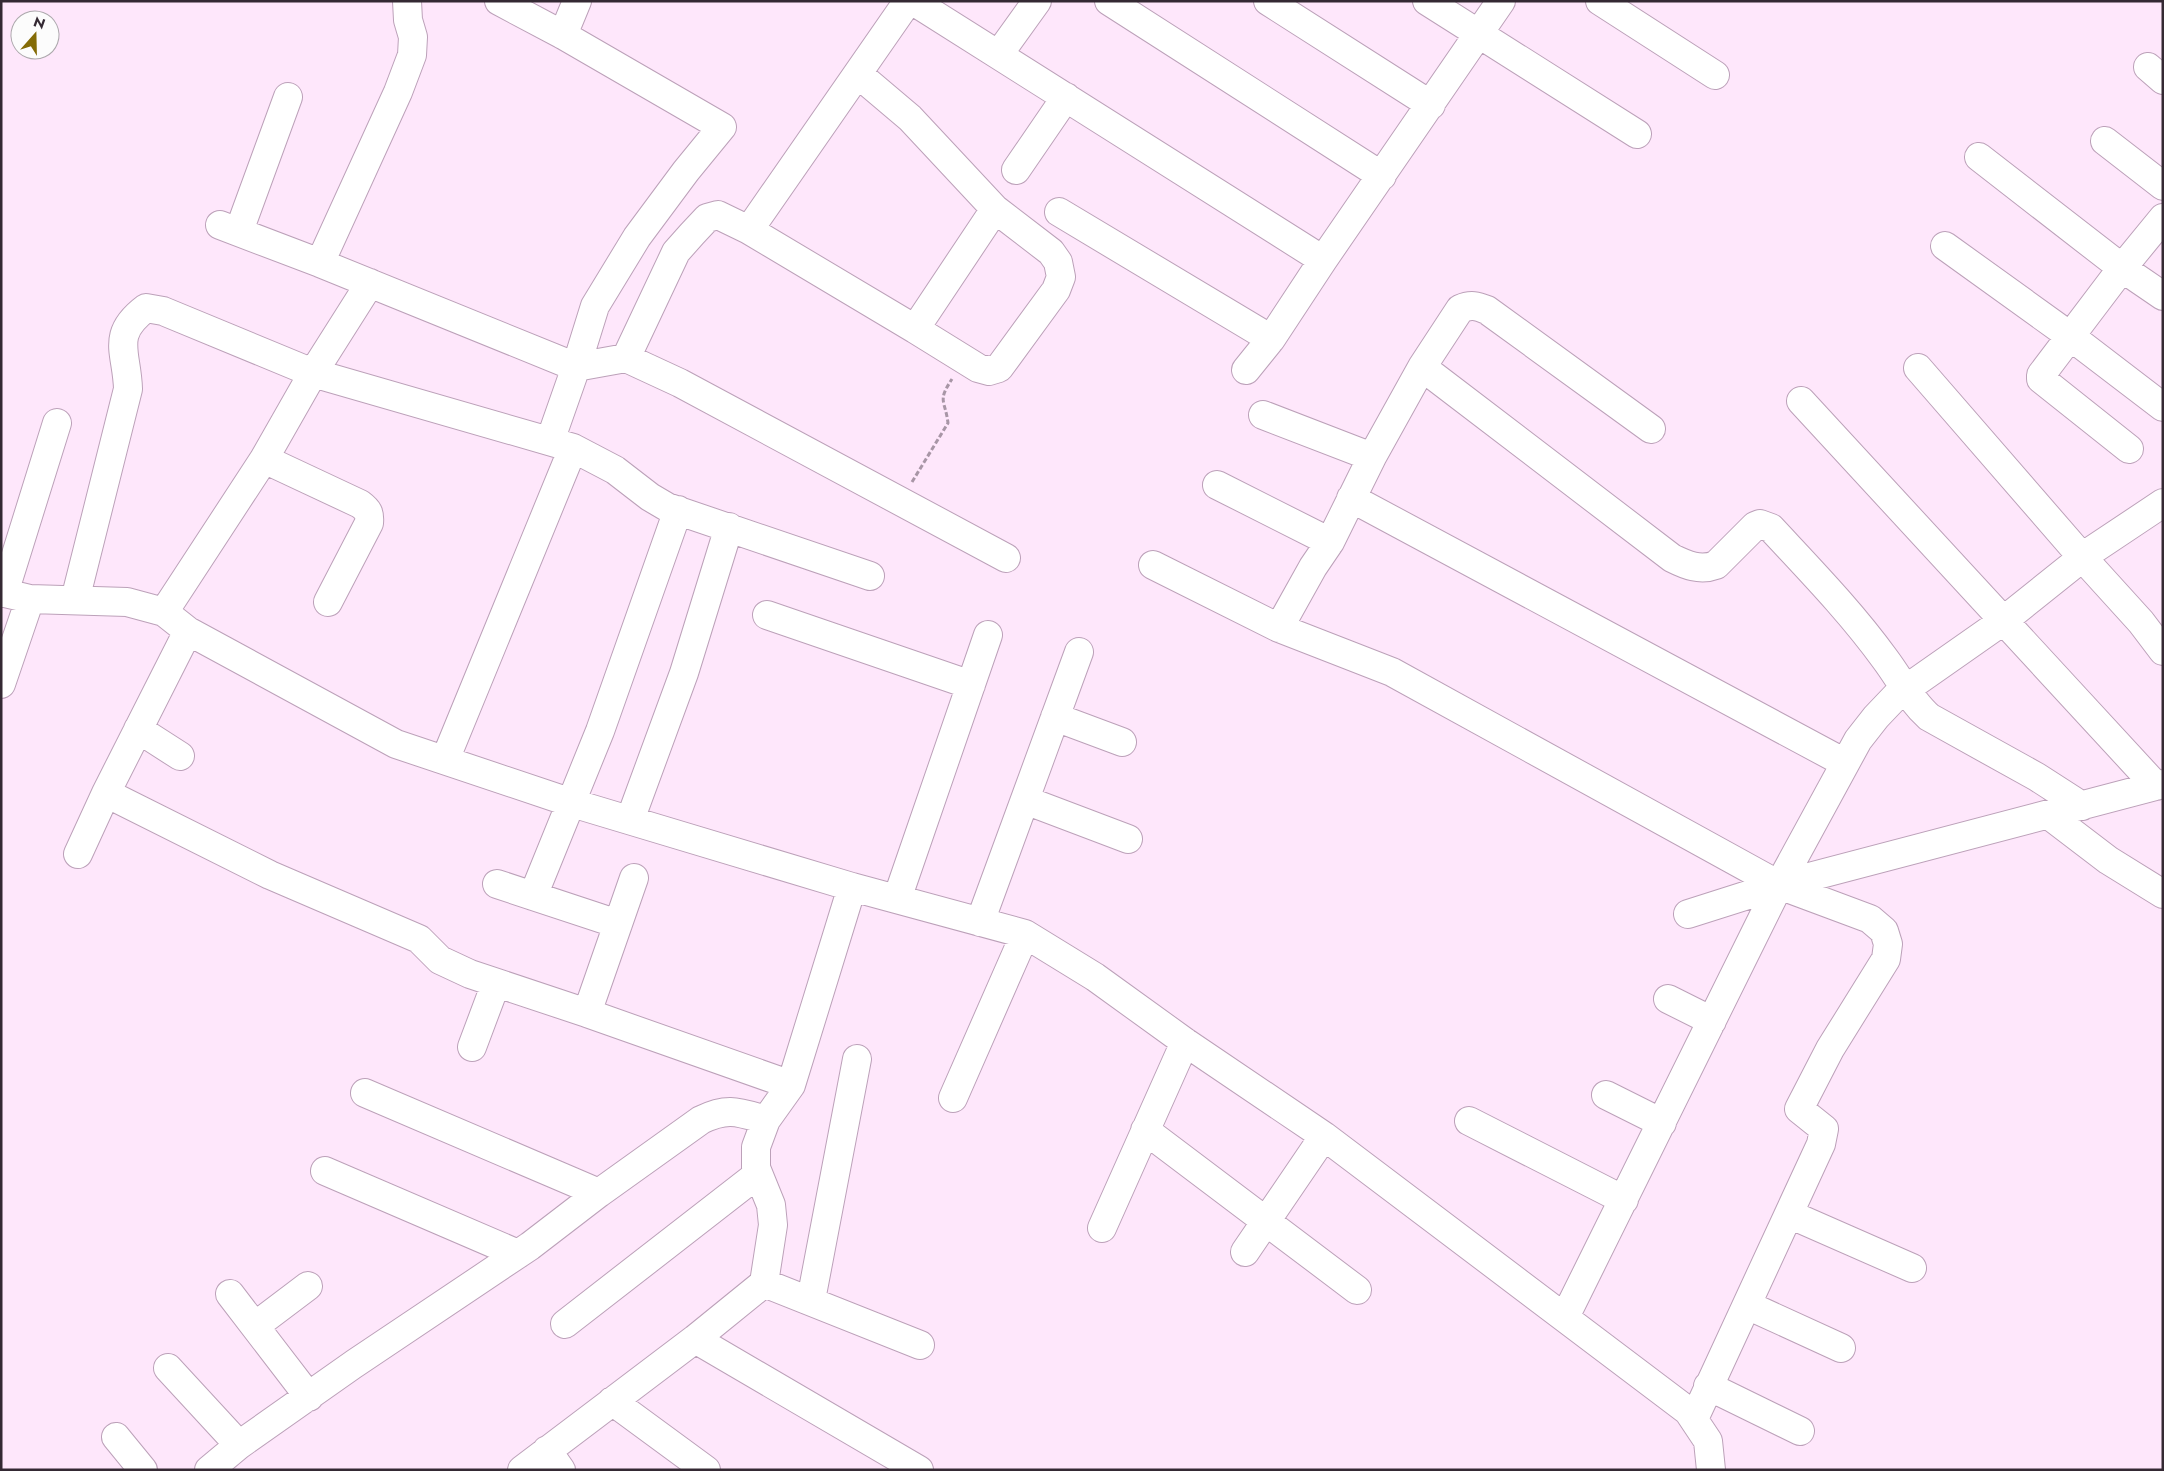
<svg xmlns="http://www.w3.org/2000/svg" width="2164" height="1471" font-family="Jost,sans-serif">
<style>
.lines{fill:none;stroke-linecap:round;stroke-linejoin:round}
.minor-casing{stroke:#bca1b9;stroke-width:30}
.path{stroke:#a896a6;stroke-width:3;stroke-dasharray:5 2.5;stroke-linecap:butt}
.minor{stroke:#fff;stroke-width:28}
</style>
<rect width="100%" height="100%" fill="#fee7fb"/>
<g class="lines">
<defs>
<path id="minor" d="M499,1L563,35L722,127L686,171L637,237L595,306L576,367L626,358L680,383L1006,558
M913,1L1323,260L1501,1
M1109,1L1382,176
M1268,1L1431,105
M1427,1L1637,134
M1600,1L1715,75
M563,35L577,1
M999,54L1037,1
M2148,67L2163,80
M858,74L910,118L995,209L1051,252L1058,262L1061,277L1056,290L999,368L989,371L978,368L915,329
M2105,141L2163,186
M1979,157L2122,268L2163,296
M1016,170L1066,97
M1059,212L1271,339
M220,225L320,263L576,367L550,441
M749,230L915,329L995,209
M239,231L288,97
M1945,246L2070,336L2163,407
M320,263L398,92L412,55L413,37L408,20L407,1
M626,358L676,252L692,234L707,218L718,215L749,230L908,1
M1422,367L1672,558C1686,565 1700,571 1716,565L1755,526L1760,524L1771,528C1810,570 1851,612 1885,659C1900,679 1910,700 1929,717L2037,777L2082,806
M1918,368L2082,557L2141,622L2163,651
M1246,370L1271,339L1323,260
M1801,401L2156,786
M1263,415L1372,457
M1651,429L1487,310C1477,306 1471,304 1460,309L1422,367L1372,457L1330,542L1313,567L1279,628L1392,672L1779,885L1870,919L1884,931L1888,944L1886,959L1830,1049L1799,1109L1824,1129L1821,1144L1694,1419
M2129,449L2041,379V375L2122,268L2163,218
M264,459L360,504C368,510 370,513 369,523L328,602
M1217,485L1330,542
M1351,498L1845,763
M1153,565L1279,628
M1,592L30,599L127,602L164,612L188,631L396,744L572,803L852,887L1025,934L1095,977L1185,1042L1324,1136L1688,1411L1708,1441L1711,1470
M4,593L57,423
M75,600L128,389C127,352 110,335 146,308L163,311L313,373L573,448L615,470L650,497L667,507L870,576
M164,612L264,459L313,373L370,283
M767,615L971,685
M1,684L30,599
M1055,717L1122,742
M138,729L180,756
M445,760L573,448
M106,793L270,875L419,939L440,960L470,974L587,1013
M1025,800L1128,839
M2049,815L2108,860L2163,894
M630,820L684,673L729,527
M78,854L106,793L188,631
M634,878L587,1013L791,1085
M497,884L618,924
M533,896L600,731L678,510
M897,899L988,635
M1688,914L1779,885L2163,784
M980,922L1079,652
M1668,999L1712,1021
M472,1047L496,983
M365,1093L599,1193
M1606,1095L1662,1123
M953,1098L1025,934
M1469,1121L1624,1200
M1145,1130L1357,1290
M325,1171L518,1254
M1789,1214L1912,1268
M1102,1228L1185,1042
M1245,1252L1324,1136
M764,1283L920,1345
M230,1294L309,1397
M811,1300L857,1059
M1747,1305L1841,1348
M1565,1317L1779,885L1858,740L1876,717L1896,696L2003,621L2088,553L2163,503
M565,1324L758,1174
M255,1326L308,1286
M695,1339L919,1470
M168,1368L239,1445
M1708,1386L1800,1431
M612,1401L706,1470
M116,1437L143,1470
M547,1450L561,1470
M209,1470L239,1445L354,1364L530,1246L599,1193L701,1120C728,1107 738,1112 766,1120
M522,1470L695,1339L764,1283L773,1225L771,1205L756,1168V1147L766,1120L791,1085L852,887"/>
</defs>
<use href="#minor" class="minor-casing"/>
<path class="path" d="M912,482L948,423C945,399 937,402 952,379"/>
<use href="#minor" class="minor"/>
</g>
<rect width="2164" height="1471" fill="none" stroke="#342933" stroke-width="5"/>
<g transform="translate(35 35) rotate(20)"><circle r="24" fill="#fcfcfc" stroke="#aca8ac"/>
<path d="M0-4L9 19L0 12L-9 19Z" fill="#846b06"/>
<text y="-8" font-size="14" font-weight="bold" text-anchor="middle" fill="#342933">N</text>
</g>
</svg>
